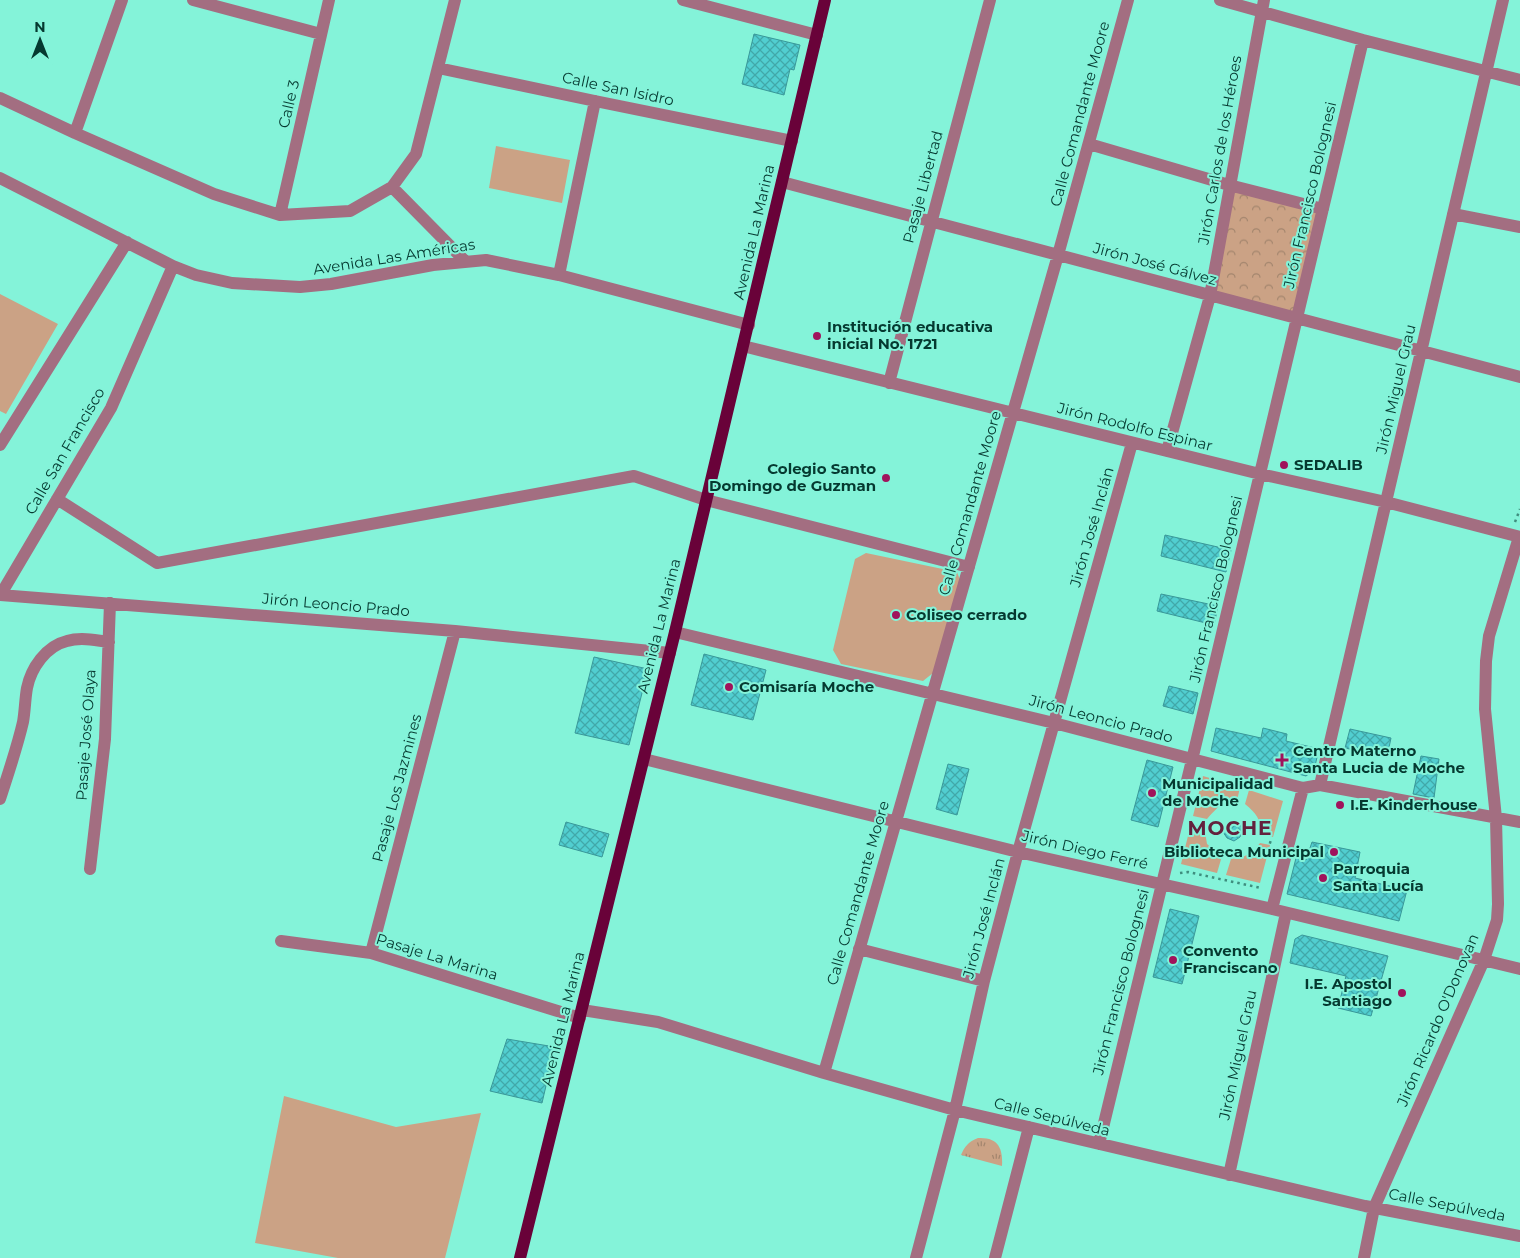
<svg xmlns="http://www.w3.org/2000/svg" width="1520" height="1258" font-family="Montserrat,sans-serif">
<style>
.grass{fill:url(#grass-tufts)}
.park{fill:url(#park-crowns)}
.garden{fill:#cba285}
.building{fill:url(#building-cross-hatch);stroke:#399899}
.lines{fill:none;stroke-linecap:round;stroke-linejoin:round}
.path{stroke:#3f8e7e;stroke-width:2.5;stroke-dasharray:2.5 4;stroke-linecap:butt}
.minor{stroke:#a36e81;stroke-width:12}
.major{stroke:#690239;stroke-width:12}
.poi-dot{fill:#a0135c;stroke:#84f3d9;stroke-width:2}
.labels{text-anchor:middle;stroke-width:4;stroke-linejoin:round;paint-order:stroke}
.street-label{font-size:15px;fill:#053930;stroke:#84f3d9}
.poi-label{font-size:15px;font-weight:bold;fill:#053930;stroke:#84f3d9;text-anchor:start}
.district-label{font-size:20px;font-weight:bold;letter-spacing:1px;fill:#63213d;stroke:#84f3d9}
</style>
<defs>
<pattern id="grass-tufts" width="24" height="20" patternUnits="userSpaceOnUse" patternTransform="scale(1.25)"><rect width="24" height="20" fill="#cba285"/><path d="M3 7l-1-3M5 7V3M7 7l1-3M15 17l-1-3M17 17v-4M19 17l1-3" fill="none" stroke="#a3856d"/></pattern>
<pattern id="park-crowns" width="20" height="18" patternUnits="userSpaceOnUse" patternTransform="scale(1.25)"><rect width="20" height="18" fill="#cba285"/><path d="M2 6a3 3 0 1 1 6 0M12 15a3 3 0 1 1 6 0" fill="none" stroke="#a3856d"/></pattern>
<pattern id="building-cross-hatch" width="8" height="8" patternUnits="userSpaceOnUse" patternTransform="scale(1.25)"><rect width="8" height="8" fill="#51ced0"/><path d="M0 0l8 8M0 8l8-8" fill="none" stroke="#41a8a9"/></pattern>
</defs>
<rect width="100%" height="100%" fill="#84f3d9"/>
<path class="grass" d="M978,1138C998,1137 1003,1148 1002,1166L961,1155C965,1146 968,1142 978,1138Z"/>
<path class="park" d="M1232,189L1319,212L1295,313L1213,291Z"/>
<path class="garden" d="M496,146L570,160L562,203L489,188Z
M0,294L58,324L6,414L0,411Z
M866,553L957,572L960,580L933,673L923,681L841,664L833,650L855,559Z
M1203,776L1240,787L1237,801C1220,803 1218,807 1207,819L1193,816Z
M1249,790L1283,801L1273,837L1261,834C1261,819 1256,813 1245,804Z
M1191,824L1204,826L1207,844L1222,856L1217,873L1181,864Z
M1260,843L1270,845L1260,883L1226,875L1231,859C1244,858 1252,854 1260,843Z
M284,1096L396,1127L481,1113L445,1258H338L255,1243Z"/>
<path class="building" d="M754,34L800,45L794,70L790,69L784,95L742,84Z
M1165,535L1231,550L1226,572L1161,556Z
M1161,594L1218,606L1214,625L1157,611Z
M704,654L766,670L753,720L691,705Z
M594,657L648,669L629,745L575,733Z
M1169,686L1198,693L1193,714L1163,706Z
M1216,728L1261,738L1263,728L1287,734L1286,741L1319,749L1314,770L1306,776L1211,751Z
M1350,729L1391,738L1387,757L1345,748Z
M1421,756L1439,759L1434,798L1413,794Z
M1147,760L1173,767L1158,827L1131,820Z
M948,764L969,769L957,815L936,809Z
M1231,821L1240,823L1242,830L1240,837L1234,841L1227,838L1223,832L1226,825Z
M566,822L609,834L602,857L559,845Z
M1312,842L1360,852L1355,878L1407,890L1399,921L1287,894L1296,858L1306,860Z
M1170,909L1199,916L1182,984L1153,977Z
M1302,935L1388,956L1371,1016L1338,1008L1346,976L1290,963L1295,939Z
M507,1039L555,1047L542,1103L490,1091Z"/>
<g class="lines">
<path class="path" d="M1515,522L1520,509
M1269,842L1275,844
M1180,873L1188,872L1261,888L1262,887"/>
<path class="minor" d="M193,0L321,34
M683,0L817,35
M1220,0L1363,40L1520,80
M438,68L595,101L792,141
M0,98L75,133L214,194L280,215L350,211L392,187L416,154L455,0
M75,133L122,0
M1089,144L1229,185L1323,209
M0,178L173,266L196,275L232,283L300,287L331,284L433,265L486,260L559,275L749,325
M782,182L1520,377
M392,187L465,261
M1453,214L1520,227
M280,215L329,0
M559,275L595,101
M743,346L1260,474L1386,502L1520,537
M889,383L990,0
M0,445L127,242
M1167,451L1210,296L1264,0
M57,499L157,563L634,476L706,500L969,567
M1,594L111,408L173,266
M0,595L455,631L670,653
M675,632L1054,723L1303,788L1320,785L1520,822
M644,759L1018,852L1272,909L1520,969
M1320,785L1503,0
M0,799C8,774 17,748 23,722C25,711 25,699 27,688C31,668 46,646 67,641C80,637 96,640 109,642
M90,869L105,739L110,603
M1272,909L1303,788
M281,941L371,953L580,1018
M859,949L984,981
M371,953L455,631
M582,1010L658,1022L824,1073L955,1110L1365,1206L1520,1236
M824,1073L1058,255L1128,0
M1099,1144L1192,760L1363,40
M1229,1175L1286,913
M916,1258L955,1110L984,981L1018,852L1132,443
M995,1258L1029,1127
M1364,1258L1374,1208L1484,960L1497,920L1498,904L1496,818L1485,709L1486,661L1489,636L1519,537"/>
<path class="major" d="M520,1258L675,632L825,0"/>
</g>
<g class="poi-dot">
<circle cx="817" cy="336" r="5"/>
<circle cx="1284" cy="465" r="5"/>
<circle cx="886" cy="478" r="5"/>
<circle cx="896" cy="615" r="5"/>
<circle cx="729" cy="687" r="5"/>
<path d="M1279.5 752.5h5v5h5v5h-5v5h-5v-5h-5v-5h5z"/>
<circle cx="1152" cy="793" r="5"/>
<circle cx="1340" cy="805" r="5"/>
<circle cx="1334" cy="852" r="5"/>
<circle cx="1323" cy="878" r="5"/>
<circle cx="1173" cy="960" r="5"/>
<circle cx="1402" cy="993" r="5"/>
</g>
<g class="labels">
<g class="street-label">
<text transform="translate(618 89) rotate(12)" y="5">Calle San Isidro</text>
<text transform="translate(289 104) rotate(-77)" y="5">Calle 3</text>
<text transform="translate(1080 114) rotate(-75)" y="5">Calle Comandante Moore</text>
<text transform="translate(1220 150) rotate(-80)" y="5">Jirón Carlos de los Héroes</text>
<text transform="translate(923 187) rotate(-75)" y="5">Pasaje Libertad</text>
<text transform="translate(1310 195) rotate(-77)" y="5">Jirón Francisco Bolognesi</text>
<text transform="translate(754 232) rotate(-77)" y="5">Avenida La Marina</text>
<text transform="translate(394 257) rotate(-9)" y="5">Avenida Las Américas</text>
<text transform="translate(1155 264) rotate(15)" y="5">Jirón José Gálvez</text>
<text transform="translate(1396 389) rotate(-77)" y="5">Jirón Miguel Grau</text>
<text transform="translate(1135 427) rotate(14)" y="5">Jirón Rodolfo Espinar</text>
<text transform="translate(65 451) rotate(-60)" y="5">Calle San Francisco</text>
<text transform="translate(970 503) rotate(-74)" y="5">Calle Comandante Moore</text>
<text transform="translate(1092 527) rotate(-74)" y="5">Jirón José Inclán</text>
<text transform="translate(1216 589) rotate(-77)" y="5">Jirón Francisco Bolognesi</text>
<text transform="translate(336 605) rotate(5)" y="5">Jirón Leoncio Prado</text>
<text transform="translate(659 626) rotate(-76)" y="5">Avenida La Marina</text>
<text transform="translate(1101 719) rotate(15)" y="5">Jirón Leoncio Prado</text>
<text transform="translate(86 735) rotate(-86)" y="5">Pasaje José Olaya</text>
<text transform="translate(397 788) rotate(-75)" y="5">Pasaje Los Jazmines</text>
<text transform="translate(1085 850) rotate(13)" y="5">Jirón Diego Ferré</text>
<text transform="translate(858 893) rotate(-74)" y="5">Calle Comandante Moore</text>
<text transform="translate(984 918) rotate(-75)" y="5">Jirón José Inclán</text>
<text transform="translate(437 957) rotate(17)" y="5">Pasaje La Marina</text>
<text transform="translate(1121 982) rotate(-76)" y="5">Jirón Francisco Bolognesi</text>
<text transform="translate(563 1019) rotate(-76)" y="5">Avenida La Marina</text>
<text transform="translate(1438 1020) rotate(-67)" y="5">Jirón Ricardo O'Donovan</text>
<text transform="translate(1238 1055) rotate(-78)" y="5">Jirón Miguel Grau</text>
<text transform="translate(1052 1117) rotate(14)" y="5">Calle Sepúlveda</text>
<text transform="translate(1447 1205) rotate(11)" y="5">Calle Sepúlveda</text>
</g>
<g class="poi-label">
<text x="827" y="332">Institución educativa<tspan x="827" dy="17">inicial No. 1721</tspan></text>
<text x="1294" y="470">SEDALIB</text>
<text x="876" y="474" text-anchor="end">Colegio Santo<tspan x="876" dy="17">Domingo de Guzman</tspan></text>
<text x="906" y="620">Coliseo cerrado</text>
<text x="739" y="692">Comisaría Moche</text>
<text x="1293" y="756">Centro Materno<tspan x="1293" dy="17">Santa Lucia de Moche</tspan></text>
<text x="1162" y="789">Municipalidad<tspan x="1162" dy="17">de Moche</tspan></text>
<text x="1350" y="810">I.E. Kinderhouse</text>
<text x="1324" y="857" text-anchor="end">Biblioteca Municipal</text>
<text x="1333" y="874">Parroquia<tspan x="1333" dy="17">Santa Lucía</tspan></text>
<text x="1183" y="956">Convento<tspan x="1183" dy="17">Franciscano</tspan></text>
<text x="1392" y="989" text-anchor="end">I.E. Apostol<tspan x="1392" dy="17">Santiago</tspan></text>
</g>
<g class="district-label">
<text x="1230" y="835">MOCHE</text>
</g>
</g>
<g transform="translate(40 40)" stroke="#84f3d9" stroke-width="4" paint-order="stroke">
<path d="M0-4L9 19L0 12L-9 19Z" fill="#053930"/>
<text y="-8" font-size="14" font-weight="bold" text-anchor="middle" fill="#053930">N</text>
</g>
</svg>
